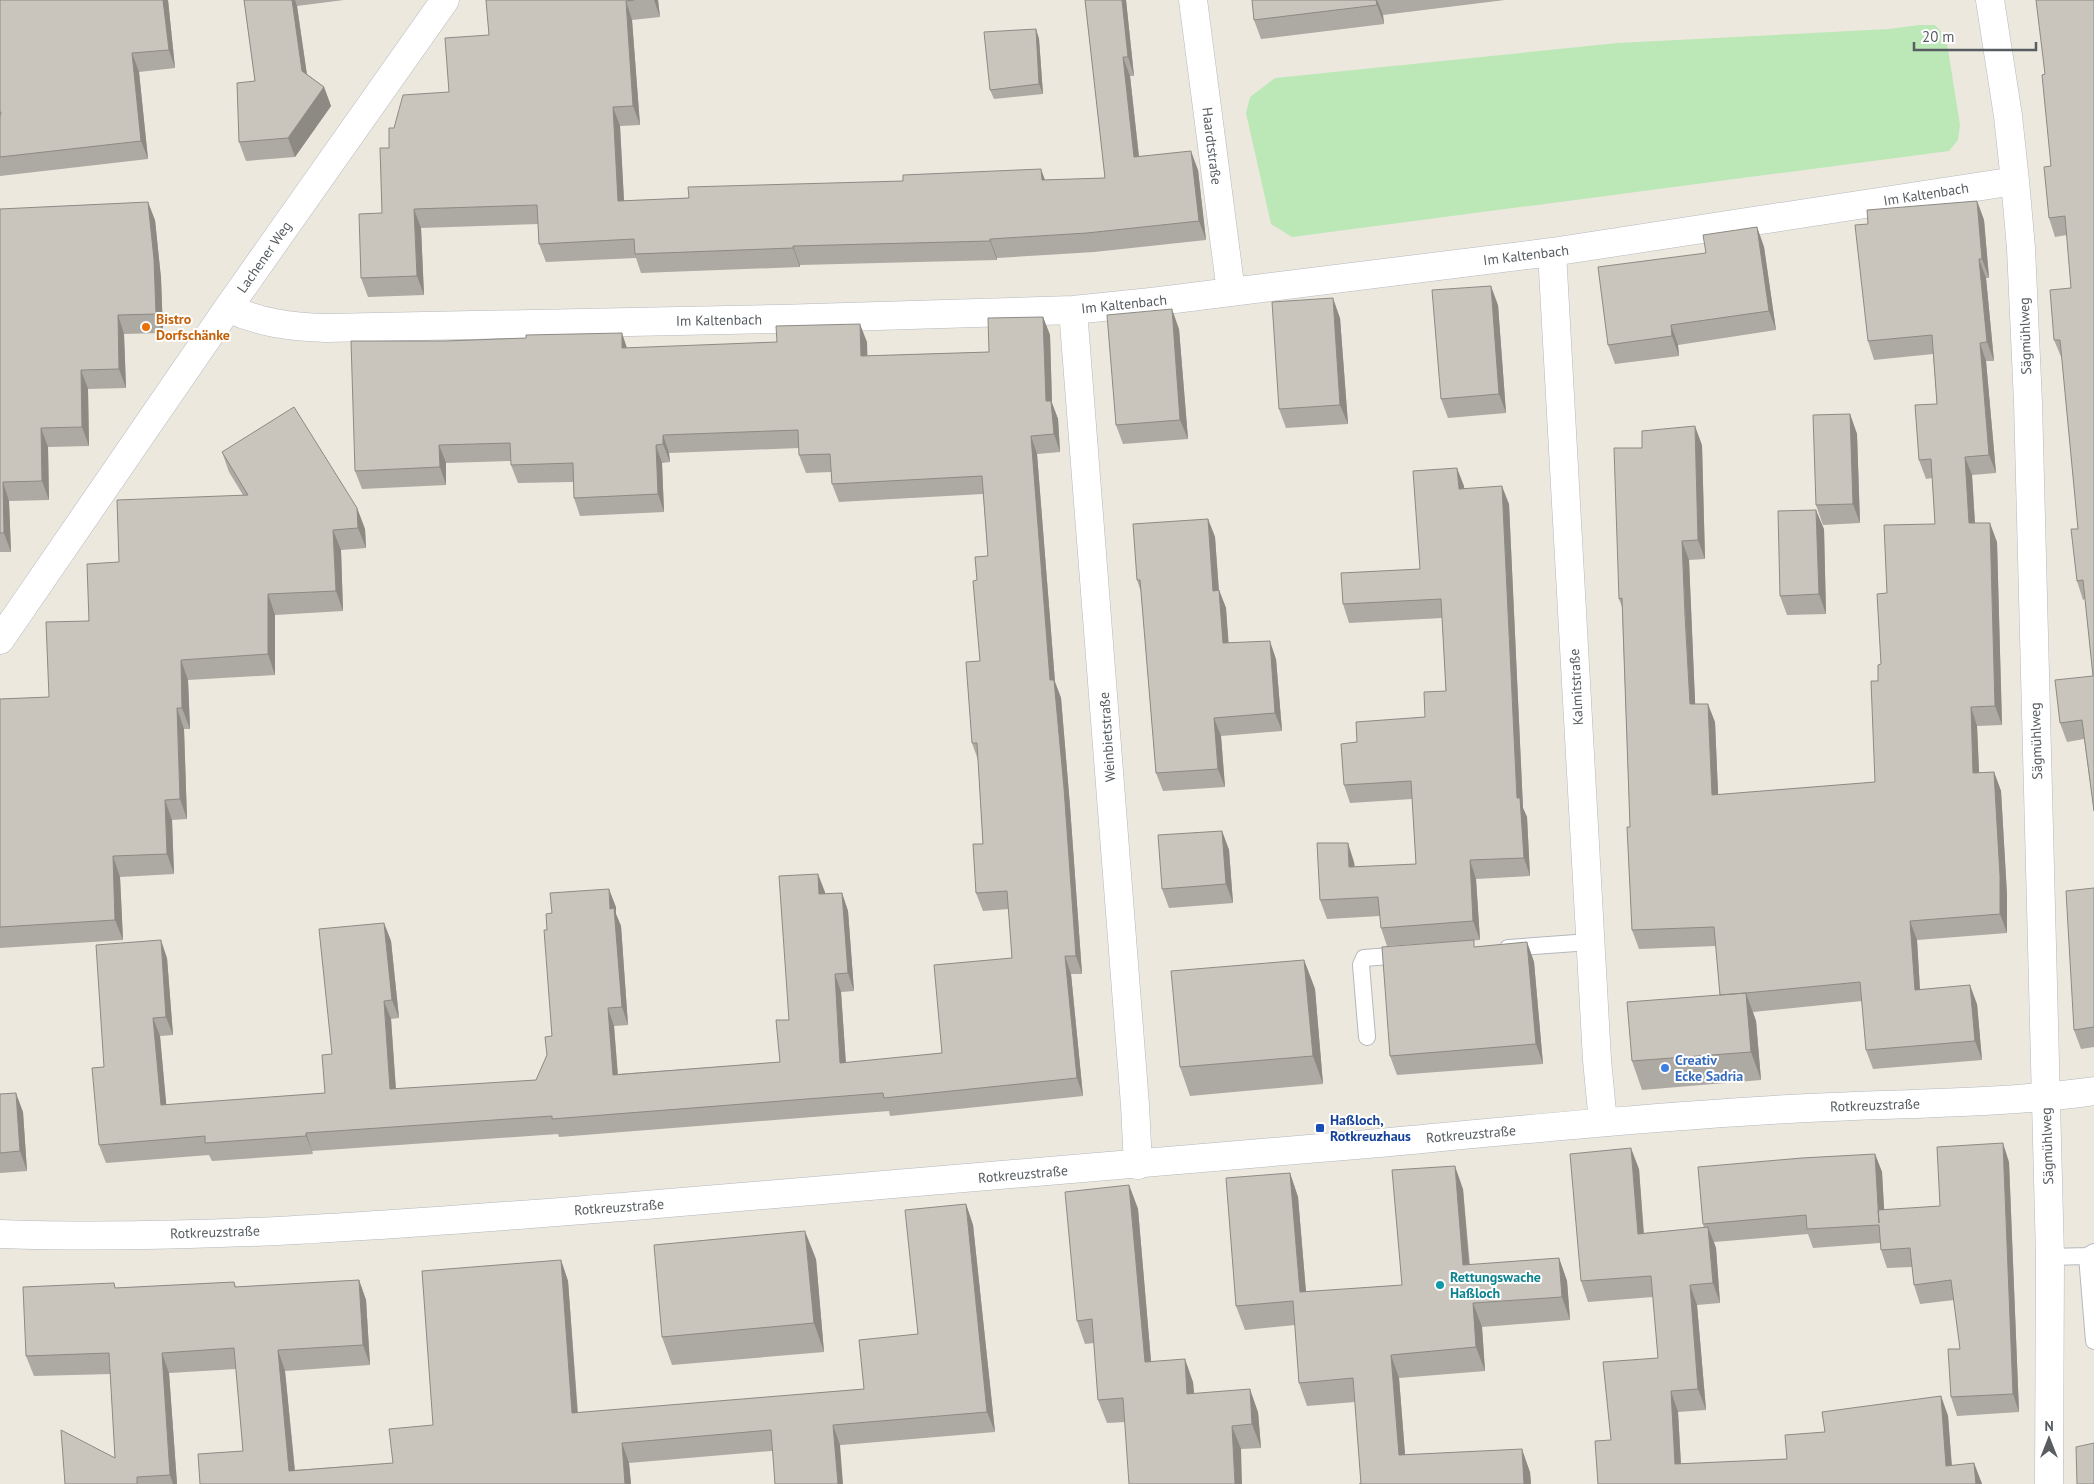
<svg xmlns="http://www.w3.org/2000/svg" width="2094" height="1484" font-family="'PT Sans',sans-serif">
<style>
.green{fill:#bce7b7}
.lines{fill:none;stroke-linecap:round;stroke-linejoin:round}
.service-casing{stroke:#b4b8bd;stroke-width:18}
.minor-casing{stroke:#b4b8bd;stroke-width:29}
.secondary-casing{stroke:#b2b7bd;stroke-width:29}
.service{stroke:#fff;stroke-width:16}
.minor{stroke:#fff;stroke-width:28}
.secondary{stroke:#fff;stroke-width:28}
.wall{fill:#ada9a3}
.shaded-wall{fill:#8d8a84}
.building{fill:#c9c5bd;stroke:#8d8a84}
.food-dot{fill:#e8710a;stroke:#fff;stroke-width:2}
.shop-dot{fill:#3f7fe0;stroke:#fff;stroke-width:2}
.transit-dot{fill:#1a4fb4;stroke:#fff;stroke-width:2}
.culture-dot{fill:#0f9aa8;stroke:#fff;stroke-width:2}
.labels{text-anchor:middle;stroke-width:4;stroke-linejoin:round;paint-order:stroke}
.street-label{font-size:14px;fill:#575d61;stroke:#fff}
.food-label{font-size:14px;font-weight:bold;fill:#c56008;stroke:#fff;text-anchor:start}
.shop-label{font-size:14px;font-weight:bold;fill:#366cbe;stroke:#fff;text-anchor:start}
.transit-label{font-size:14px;font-weight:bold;fill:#164399;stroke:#fff;text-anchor:start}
.culture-label{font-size:14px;font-weight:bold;fill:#0d838f;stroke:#fff;text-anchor:start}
</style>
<rect width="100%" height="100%" fill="#ece8de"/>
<path class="green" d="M1919,25H1935L1946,37L1960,125L1958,140L1949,151L1292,237L1271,224L1246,113L1250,97L1275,78L1618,43L1889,29Z"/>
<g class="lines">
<defs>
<path id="service" d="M1508,948L1590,942
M1367,1037L1361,965L1364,958L1404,955
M2087,1256L2094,1341
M2050,1257L2087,1256L2094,1252"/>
<path id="minor" d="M1193,0L1231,292
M1990,0L2008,116L2015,181L2021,248L2028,402L2050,1257L2049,1484
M1552,252L1597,1060L1603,1122
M228,308C260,323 291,327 326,328L779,319L1073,310L1151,302L1552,252L2015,181
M1073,310L1135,1105L1138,1165
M0,640L228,308L445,0"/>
<path id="secondary" d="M0,1234C206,1241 416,1223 622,1207C871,1187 1120,1167 1368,1144C1508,1131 1648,1117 1789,1109C1890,1103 1993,1105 2094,1091"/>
</defs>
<use href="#service" class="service-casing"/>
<use href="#minor" class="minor-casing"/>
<use href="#secondary" class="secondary-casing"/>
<use href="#service" class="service"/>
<use href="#minor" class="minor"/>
<use href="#secondary" class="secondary"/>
</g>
<path class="wall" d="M0,0H168L175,68L139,72L148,159L0,176Z
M244,0H344L297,6L307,74L324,87L331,106L295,157L246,161L239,142L255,81Z
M486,0H658L660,17L632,20L640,125L620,126L624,201L1045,180L1105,178L1085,0H1126L1134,76H1130L1139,156L1198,170L1206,240L1094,252L997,258V260L800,265V267L641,273L636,258L546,262L539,244L538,224L421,228L424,295L368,297L361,278L382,213L389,148L394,128L449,92L489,35Z
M1252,0H1505L1383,15L1384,24L1261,39L1254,20Z
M2094,0V812L2084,739L2067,742L2060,723L2093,676L2085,599L2083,600L2077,581L2078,529L2062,359L2054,340L2071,288L2067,235L2055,237L2049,218L2051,166L2045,74Z
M1036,29L1039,39L1043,94L994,99L990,90Z
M1977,201L1984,220L1989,278H1986L1994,361H1986L1996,473L1972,475L1975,523L1997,542L2002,725L1977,726L1979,773L1994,772L2001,791L2007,895V933L1917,940L1920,989L1977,1004L1982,1060L1873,1069L1866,1050L1862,1001L1753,1012L1756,1021L1761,1080L1642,1090L1632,1061L1720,995L1716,946L1639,949L1632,930L1630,827L1622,607L1619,599L1642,448L1702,445L1705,559L1689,560L1692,633L1695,704L1715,722L1718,795L1875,782L1878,681L1881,664L1887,593L1935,524L1932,478L1926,479L1919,460L1937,404L1933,354L1874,360L1868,341V224Z
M0,209L155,220L161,278L163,333L124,334L126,388L88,389L89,446L48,447L49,500L9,501L11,552H0Z
M1757,227L1764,247L1776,330L1678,345L1679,356L1615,364L1608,345L1706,253Z
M1498,305L1506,413L1448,418L1441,399Z
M1043,317L1050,335L1052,403L1058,419L1060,452L1037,454L1055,682L1061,698L1070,806L1082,974H1071L1083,1096L890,1116L889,1111L559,1137L558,1134L312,1151L313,1154L212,1161L209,1155L106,1163L99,1145L104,1067L167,958L173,1035L160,1036L166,1105L325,1093L332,1054L384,923L391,941L399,1018L391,1019L396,1089L536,1080L547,1055L552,1036L547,930L616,907V914L621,926L628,1025L614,1026L618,1074L780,1062L789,1020L825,892V894L842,893L848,911L854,991L841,992L846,1063L942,1053L1012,958L1009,909L983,911L976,893L983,844L978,760L972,743L980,661L977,580L988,556L983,494L839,502L832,484L831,472L806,473L799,455V448L669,453L670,462L662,463L664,512L580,516L574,498L573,482L518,483L511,465V461L446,463V485L362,489L355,471L627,348L867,342V356L989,352Z
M1340,318L1348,424L1286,428L1279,409Z
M1179,329L1188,439L1123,444L1116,425Z
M1850,414L1857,434L1860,523L1823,525L1816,505Z
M222,452L357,508L365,529L366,548L341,550L343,611L275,615V675L188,680L190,729H184L187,819L172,820L174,874L120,877L123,940L0,948V699L49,697L119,562L243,495L229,472Z
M1464,486V489L1509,504L1523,808L1527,817L1530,876L1476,879L1480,940L1387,946L1381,928L1380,916L1327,919L1320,900L1354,862L1355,867L1416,864L1412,799L1350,803L1344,785L1357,742L1425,717L1446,691L1442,618L1349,623L1343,604L1420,569Z
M1208,519L1215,537L1219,590L1226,608L1228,643L1276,659L1282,731L1221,736L1225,787L1163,791L1156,773L1141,592L1137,580Z
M1824,529L1826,614L1787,615L1780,596Z
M1222,831L1229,850L1233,903L1169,908L1162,889Z
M2094,888V1047L2081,1049L2074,1030Z
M1527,942L1534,962L1543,1064L1397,1075L1390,1056Z
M1304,960L1315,989L1323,1084L1190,1096L1180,1067Z
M0,1094L23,1112L27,1171L0,1173Z
M1875,1154L1882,1172L1884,1210L1940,1206L2009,1162L2019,1412L1957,1416L1951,1397L1960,1349L1954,1300L1920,1304L1914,1285L1912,1267L1887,1268L1881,1250L1880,1243L1813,1248L1808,1234L1714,1242L1716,1248L1720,1303L1697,1305L1706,1410L1678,1412L1681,1464L1787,1459L1825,1432L1941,1396L1948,1416L1952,1466L1974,1463L1982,1484H1598L1611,1440L1658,1358L1653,1297L1588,1302L1581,1281L1639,1169L1644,1233L1704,1228L1703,1224Z
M1290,1173L1298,1197L1306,1292L1402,1285L1463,1189L1470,1265L1559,1258L1567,1281L1570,1320L1482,1327L1485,1371L1399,1378L1405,1455L1530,1472L1531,1484H1359H1361L1355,1402L1307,1406L1299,1383L1295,1325L1245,1330L1236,1306Z
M1129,1185L1138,1209L1151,1361L1193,1382L1194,1393L1258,1412L1261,1448L1241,1449L1125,1422L1107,1423L1098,1400L1094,1343L1085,1344L1077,1321Z
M966,1204L973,1225L995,1432L629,1463L631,1484H200L243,1451L236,1369L169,1373L177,1484H65L115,1458L111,1374L34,1376L26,1356L116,1288L234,1282L236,1287L359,1280L366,1300L370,1365L285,1371L295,1470L393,1463L433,1425L561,1260L568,1281L578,1413L864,1389L918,1334Z
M816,1259L824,1352L672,1365L662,1337Z"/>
<path class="shaded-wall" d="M163,0H168L175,68L169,50Z
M292,0H295L297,6L309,90L302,71Z
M654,0H658L660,17Z
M1122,0H1126L1134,76L1128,57Z
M1376,0H1377L1383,15L1384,24L1377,5Z
M626,1L632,20L640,125L633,106Z
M1036,29L1039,39L1043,94L1039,84Z
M132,53L139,72L148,159L141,141Z
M1123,57L1130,76L1141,176L1134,157Z
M324,87L331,106L295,157L288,138Z
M613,107L620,126L625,220L618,201Z
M1191,151L1198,170L1206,240L1199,221Z
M1041,169L1048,188L1042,180Z
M1977,201L1984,220L1989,278L1982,259Z
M148,202L155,220L161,278L163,333L156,314Z
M414,209L421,228L424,295L417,276Z
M1757,227L1764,247L1776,330L1769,311Z
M990,239L997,258V260L990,241Z
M793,246L800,265V267L793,248Z
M1979,259L1986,278L1994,361L1987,342Z
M1491,286L1498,305L1506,413L1499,394Z
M1333,298L1340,318L1348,424L1340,405Z
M1172,309L1179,329L1188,439L1180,420Z
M118,315L124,334L126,388L119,369Z
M1043,317L1050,335L1052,403L1058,419L1060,452L1054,434L1046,401Z
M860,324L867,342L868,374L861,356Z
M1671,325L1678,345L1679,356L1672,336Z
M622,333L628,351L622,348Z
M1980,343L1986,361L1996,473L1989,455Z
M81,370L88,389L89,446L82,427Z
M1850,414L1857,434L1860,523L1853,504Z
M1695,426L1702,445L1705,559L1698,540Z
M41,428L48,447L49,500L42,481Z
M663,435L669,453L670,462L663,444Z
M1031,436L1037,454L1055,682L1061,698L1070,806L1082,974L1076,956L1050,680Z
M439,445L446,463V485L440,467Z
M656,445L662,463L664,512L658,494Z
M1965,457L1972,475L1976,542L1969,523Z
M1457,468L1464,486L1466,507L1459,489Z
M3,482L9,501L11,552L4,533Z
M1502,486L1509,504L1523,808L1527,817L1530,876L1524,858L1517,798Z
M357,508L365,529L366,548L358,528Z
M1816,510L1824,529L1826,614L1819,594Z
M1208,519L1215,537L1220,609L1213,591Z
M1990,523L1997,542L2002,725L1995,706Z
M333,530L341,550L343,611L336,591Z
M1682,541L1689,560L1696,723L1690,704Z
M1219,590L1226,608L1230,661L1223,643Z
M268,594L275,615V675L268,654Z
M1270,641L1276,659L1282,731L1275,713Z
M181,660L188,680L190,729L182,708Z
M1708,704L1715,722L1719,814L1712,795Z
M1971,707L1977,726L1980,792L1973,773Z
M177,708L184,729L187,819L180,799Z
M1214,718L1221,736L1225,787L1218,769Z
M1994,772L2001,791L2007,895V933L2000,914Z
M165,800L172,820L174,874L167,854Z
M1222,831L1229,850L1233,903L1226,884Z
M1348,843L1354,862L1356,886L1349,867Z
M113,856L120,877L123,940L115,920Z
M1470,860L1476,879L1480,940L1473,921Z
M818,874L825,892L826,912L819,894Z
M609,889L616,907V914L621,926L628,1025L622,1007L610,909Z
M842,893L848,911L854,991L848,973Z
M1910,921L1917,940L1921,1008L1915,990Z
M384,923L391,941L399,1018L392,1000Z
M161,940L167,958L173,1035L166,1017Z
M1527,942L1534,962L1543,1064L1536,1044Z
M1065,956L1071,974L1083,1096L1077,1078Z
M1304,960L1315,989L1323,1084L1313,1056Z
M835,974L841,992L847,1081L840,1063Z
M1970,985L1977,1004L1982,1060L1975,1041Z
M1746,993L1756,1021L1761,1080L1751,1052Z
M384,1001L391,1019L397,1107L390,1089Z
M608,1008L614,1026L619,1093L613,1075Z
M153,1018L160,1036L168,1123L161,1105Z
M16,1093L23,1112L27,1171L20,1151Z
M306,1133L313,1154L306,1136Z
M2003,1143L2009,1162L2019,1412L2013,1394Z
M1631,1148L1639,1169L1645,1254L1638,1234Z
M1875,1154L1882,1172L1886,1242L1879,1223Z
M1455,1166L1463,1189L1471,1289L1463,1265Z
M1290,1173L1298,1197L1308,1316L1300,1292Z
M1129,1185L1138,1209L1153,1385L1145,1362Z
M966,1204L973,1225L995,1432L987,1412Z
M1708,1227L1716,1248L1720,1303L1713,1283Z
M805,1231L816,1259L824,1352L814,1323Z
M1559,1258L1567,1281L1570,1320L1562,1297Z
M561,1260L568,1281L579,1434L572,1413Z
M359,1280L366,1300L370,1365L363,1345Z
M1690,1285L1697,1305L1706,1410L1698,1389Z
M1473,1303L1482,1327L1485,1371L1476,1347Z
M278,1350L285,1371L296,1484L289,1471Z
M162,1353L169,1373L177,1484H173L170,1475Z
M1391,1355L1399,1378L1407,1479L1399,1455Z
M1185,1359L1193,1382L1196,1417L1187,1394Z
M1250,1389L1258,1412L1261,1448L1252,1424Z
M1671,1391L1678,1412L1682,1484L1675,1464Z
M1941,1396L1948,1416L1953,1484L1946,1466Z
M833,1425L840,1445L843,1484H838Z
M1232,1426L1241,1449L1242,1484H1235Z
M622,1443L629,1463L631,1484H625Z
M1522,1449L1530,1472L1531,1484H1524Z
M1974,1463L1982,1484H1976Z"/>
<path class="building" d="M0,0H163L169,50L132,53L141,141L0,157V117L1,112H0Z
M244,0H292L302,71L324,87L288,138L239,142L237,83L255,81Z
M486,0H634L626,1L633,106L613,107L618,201L689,198L688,187L903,181V175L1041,169L1042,180L1105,178L1085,0H1122L1128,57H1123L1134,157L1191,151L1199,221L1087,233L990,239V241L793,246V248L635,254L634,239L539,244L537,205L414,209L417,276L361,278L359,214L382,213L380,148H389V128H394L403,95L449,92L445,38L489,35Z
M1252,0H1376L1377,5L1254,20Z
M2036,0H2094V811L2082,720L2060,723L2055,680L2093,676L2083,580L2077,581L2071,529H2078L2060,340H2054L2050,290L2071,288L2065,216L2049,218L2044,167L2051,166L2042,75L2045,74Z
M1036,29L1039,84L990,90L984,32Z
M1977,201L1982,259H1979L1987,342L1980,343L1989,455L1965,457L1969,523H1990L1995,706L1971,707L1973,773L1994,772L2000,876V914L1910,921L1915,990L1970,985L1975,1041L1866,1050L1860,982L1746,993L1720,995L1714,927L1632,930L1627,827H1630L1622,598L1619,599L1614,448H1642V431L1695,426L1698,540L1682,541L1685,615L1690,704H1708L1712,795L1875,782L1871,681H1878V665L1881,664L1877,594L1887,593L1884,525L1935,524L1931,459L1919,460L1915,405L1937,404L1932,335L1868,341L1855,225L1868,224L1867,210Z
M148,202L154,259L156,314L118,315L119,369L81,370L82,427L41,428L42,481L3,482L4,533H0V209Z
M1757,227L1769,311L1671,325L1672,336L1608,345L1598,267L1706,253L1703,235Z
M1491,286L1499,394L1441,399L1432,290Z
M1333,298L1340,405L1279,409L1272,302Z
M1172,309L1180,420L1116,425L1107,315Z
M1043,317L1046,401H1051L1054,434L1031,436L1050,680H1054L1064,788L1076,956H1065L1077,1078L884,1098L883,1093L552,1119V1116L306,1133V1136L205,1143V1136L99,1145L92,1068L104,1067L96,945L161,940L166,1017L153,1018L161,1105L325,1093L322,1055L332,1054L319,929L384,923L392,1000L384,1001L390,1089L536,1080L547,1055L545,1037L552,1036L544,930H547L546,914L552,913L550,893L609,889L610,909L614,908L622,1007L608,1008L613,1075L780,1062L776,1020H789L779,876L818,874L819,894L842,893L848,973L835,974L840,1063L942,1053L934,965L1012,958L1007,891L976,893L973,844H983L977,743H972L966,662L980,661L973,581L977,580L975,557L988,556L982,476L832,484L830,454L799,455L798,430L663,435V444L656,445L658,494L574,498L573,463L511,465L510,443L439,445L440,467L355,471L351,341H446L526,338V335L622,333V348L777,342L776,326L860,324L861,356L989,352L988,318Z
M294,407L357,508L358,528L333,530L336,591L268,594V654L181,660L182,708H177L180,799L165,800L167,854L113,856L115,920L0,927V699L49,697L46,622L89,621L87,564L119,562L117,500L248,495L222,452Z
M1850,414L1853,504L1816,505L1813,415Z
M1457,468L1459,489L1502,486L1517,798H1520L1524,858L1470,860L1473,921L1381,928L1378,897L1320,900L1317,843H1348L1349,867L1416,864L1411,781L1344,785L1341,744L1357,742L1356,722L1425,717L1424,692L1446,691L1441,599L1343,604L1341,573L1420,569L1413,471Z
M1816,510L1819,594L1780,596L1778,511Z
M1208,519L1213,591L1219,590L1223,643L1270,641L1275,713L1214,718L1218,769L1156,773L1140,580H1137L1133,524Z
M1222,831L1226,884L1162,889L1158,835Z
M2094,888V1027L2074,1030L2066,891Z
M1474,940V947L1527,942L1536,1044L1390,1056L1382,947Z
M1304,960L1313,1056L1180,1067L1171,971Z
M1746,993L1751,1052L1632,1061L1627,1002Z
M16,1093L20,1151L0,1153V1094Z
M2003,1143L2013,1394L1951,1397L1948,1349H1960L1951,1280L1914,1285L1910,1248L1881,1250L1879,1225L1807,1229L1806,1215L1703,1224L1698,1167L1802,1158L1875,1154L1879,1223L1878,1210L1940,1206L1937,1147Z
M1631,1148L1638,1234L1708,1227L1713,1283L1690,1285L1698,1389L1671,1391L1675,1464L1787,1459L1785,1435L1825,1432L1822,1412L1941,1396L1946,1466L1974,1463L1976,1484H1598L1595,1441L1611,1440L1603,1362L1658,1358L1651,1276L1581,1281L1570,1154Z
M1455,1166L1463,1265L1559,1258L1562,1297L1473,1303L1476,1347L1391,1355L1399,1455L1522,1449L1524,1484H1359H1361L1353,1378L1299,1383L1293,1301L1236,1306L1226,1178L1290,1173L1300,1292L1402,1285L1392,1170Z
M1129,1185L1145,1362L1185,1359L1187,1394L1250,1389L1252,1424L1232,1426L1235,1484H1129L1123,1398L1098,1400L1092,1319L1077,1321L1065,1192Z
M966,1204L987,1412L833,1425L838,1484H775L771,1430L622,1443L625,1484H200L198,1454L243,1451L234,1348L162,1353L170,1475L137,1477V1484H65L61,1430L115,1458L109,1353L26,1356L23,1287L114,1283L115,1288L234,1282L235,1287L359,1280L363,1345L278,1350L289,1471L393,1463L389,1429L433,1425L422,1271L561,1260L572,1413L864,1389L859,1340L918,1334L905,1210Z
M805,1231L814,1323L662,1337L654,1245Z
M2094,1443V1484H2077L2076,1447Z"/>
<circle class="food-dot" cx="146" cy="327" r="5"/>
<circle class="shop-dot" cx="1665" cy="1068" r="5"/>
<rect class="transit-dot" x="1315" y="1123" width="10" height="10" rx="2.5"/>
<circle class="culture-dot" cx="1440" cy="1285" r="5"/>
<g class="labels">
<g class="street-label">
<text transform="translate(1212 146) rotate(83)" y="5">Haardtstraße</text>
<text transform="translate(1926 194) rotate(-9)" y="5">Im Kaltenbach</text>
<text transform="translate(1526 255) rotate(-7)" y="5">Im Kaltenbach</text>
<text transform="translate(264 257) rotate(-55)" y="5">Lachener Weg</text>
<text transform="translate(1124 304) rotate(-6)" y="5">Im Kaltenbach</text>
<text transform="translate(719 320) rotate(-1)" y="5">Im Kaltenbach</text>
<text transform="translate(2025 336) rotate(-92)" y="5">Sägmühlweg</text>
<text transform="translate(1576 687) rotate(-93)" y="5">Kalmitstraße</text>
<text transform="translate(1107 737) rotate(-94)" y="5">Weinbietstraße</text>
<text transform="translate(2036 741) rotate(-92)" y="5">Sägmühlweg</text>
<text transform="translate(1875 1105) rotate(-2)" y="5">Rotkreuzstraße</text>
<text transform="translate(1471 1134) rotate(-5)" y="5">Rotkreuzstraße</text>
<text transform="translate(2047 1146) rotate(-92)" y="5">Sägmühlweg</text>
<text transform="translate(1023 1174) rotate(-5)" y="5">Rotkreuzstraße</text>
<text transform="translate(619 1207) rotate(-4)" y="5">Rotkreuzstraße</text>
<text transform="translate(215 1232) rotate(-2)" y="5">Rotkreuzstraße</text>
</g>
<g class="food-label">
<text x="156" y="324">Bistro<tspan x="156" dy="16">Dorfschänke</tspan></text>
</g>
<g class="shop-label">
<text x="1675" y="1065">Creativ<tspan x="1675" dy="16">Ecke Sadria</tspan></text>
</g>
<g class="transit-label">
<text x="1330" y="1125">Haßloch,<tspan x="1330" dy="16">Rotkreuzhaus</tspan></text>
</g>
<g class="culture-label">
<text x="1450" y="1282">Rettungswache<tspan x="1450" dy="16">Haßloch</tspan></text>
</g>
</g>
<g transform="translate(2049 1439)" stroke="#ffffff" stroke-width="4" paint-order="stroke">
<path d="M0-4L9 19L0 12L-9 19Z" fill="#575d61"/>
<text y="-8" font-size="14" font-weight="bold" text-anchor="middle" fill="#575d61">N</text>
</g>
<path d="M1914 42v8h122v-8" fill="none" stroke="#575d61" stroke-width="2.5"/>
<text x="1922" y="42" font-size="15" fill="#575d61" stroke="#ffffff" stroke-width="4" paint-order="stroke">20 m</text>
</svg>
